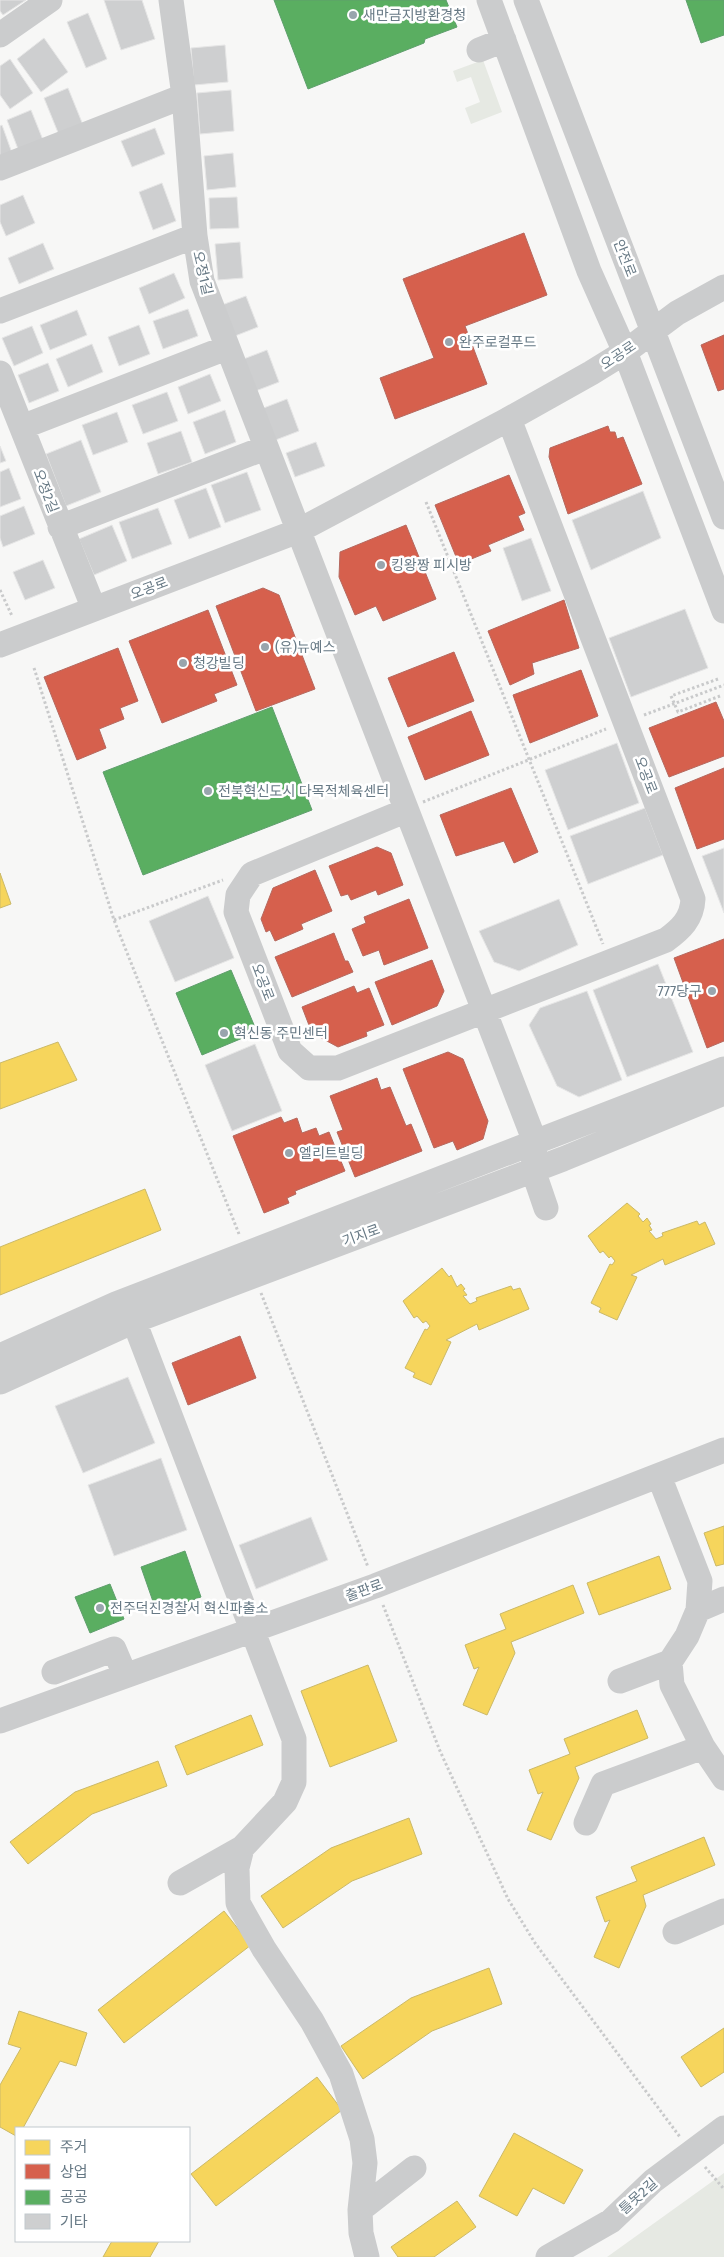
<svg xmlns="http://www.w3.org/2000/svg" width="724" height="2257" font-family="'Fira Sans','Noto Sans KR',sans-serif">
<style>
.green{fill:#e6e9e3}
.homes{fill:#f6d55c;stroke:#cbb968}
.shops{fill:#d6604d;stroke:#b5685e}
.public{fill:#5aae61;stroke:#5e9e6c}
.building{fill:#cecfd0;stroke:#e6e6e6}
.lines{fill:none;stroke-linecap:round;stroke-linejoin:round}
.path{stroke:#c9cacb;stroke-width:3;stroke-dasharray:2.5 2.5;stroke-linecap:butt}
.minor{stroke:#cbcccd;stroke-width:25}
.poi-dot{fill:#99a5ad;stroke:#fff;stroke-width:2}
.labels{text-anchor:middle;stroke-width:5;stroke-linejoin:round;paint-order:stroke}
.poi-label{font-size:14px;fill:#677985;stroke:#fff;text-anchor:start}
.street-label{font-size:14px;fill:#677985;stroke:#fff}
</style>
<rect width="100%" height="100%" fill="#f7f7f6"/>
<path class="green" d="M483,60L502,112L471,124L465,108L480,102L471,77L457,82L453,71Z
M724,2173V2257H607Z"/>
<path class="homes" d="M0,873L11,904L0,908Z
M58,1042L77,1080L0,1109V1063Z
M145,1189L161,1230L0,1295V1247Z
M627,1203L640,1214L638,1216L643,1222L647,1218L651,1224L649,1225L652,1230L649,1231L656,1239L663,1236L662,1233L697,1221L699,1225L705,1222L715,1244L665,1265L663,1259L631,1275L637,1277L617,1320L599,1312L601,1308L591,1303L610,1264L612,1265L615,1261L611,1256L609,1258L603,1251L600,1253L588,1236Z
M442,1268L449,1277L451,1275L457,1287L461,1284L465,1289L463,1290L467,1295L463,1296L470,1304L477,1301L476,1298L511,1286L513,1290L520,1288L529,1309L479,1330L477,1324L446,1340L451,1342L431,1385L413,1377L415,1373L405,1368L425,1329L427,1330L430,1326L426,1321L423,1323L417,1316L414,1318L403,1301Z
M724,1526V1564L716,1566L704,1533Z
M659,1556L671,1589L599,1615L587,1583Z
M573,1585L584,1613L511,1642L515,1653L487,1715L463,1705L479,1667L474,1669L465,1645L506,1629L500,1614Z
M368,1665L397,1741L330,1767L301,1691Z
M637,1710L648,1738L575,1767L579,1778L551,1840L527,1830L543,1792L538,1794L529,1770L570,1754L564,1739Z
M251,1715L263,1745L187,1775L175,1746Z
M158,1761L167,1786L92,1814L28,1864L10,1842L75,1792Z
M409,1818L422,1854L352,1881L283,1928L261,1896L331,1848Z
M704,1837L715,1865L643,1895L646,1906L619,1968L594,1957L610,1920L605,1922L596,1897L637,1881L631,1867Z
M224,1911L251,1945L124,2043L98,2010Z
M489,1968L502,2004L432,2031L363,2079L341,2046L411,1998Z
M19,2011L87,2033L76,2066L60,2061L23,2128H16V2136L0,2127V2085L21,2048L8,2044Z
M724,2028V2072L701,2087L681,2057Z
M317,2077L342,2110L216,2206L191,2174Z
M514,2133L583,2170L564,2204L533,2188L517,2216L479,2196Z
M457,2201L476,2227L434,2257H398L391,2247Z
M112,2241H159L150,2257H103Z"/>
<path class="shops" d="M524,233L547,295L465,326L487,384L395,419L380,378L434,358L403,279Z
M724,335V389L718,391L701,345Z
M608,426L610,432H615L617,439L623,437L642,484L568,514L549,457L550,448Z
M509,475L525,513L518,516L524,530L488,545L491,551L459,564L435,505Z
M406,525L436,599L383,621L376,606L355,615L339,577L340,552Z
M263,588L279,595L315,689L256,711L216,606Z
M564,600L579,648L532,663L534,674L510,685L488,631Z
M208,610L237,685L214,694L217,701L162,723L129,641Z
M118,648L138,701L120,708L124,719L99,729L106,748L77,760L44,677Z
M454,652L474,701L408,727L388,678Z
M581,670L598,716L530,743L513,695Z
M716,702L724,721V756L669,777L649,728Z
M471,711L489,755L425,780L408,737Z
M724,768V839L697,849L675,788Z
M511,788L538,852L514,863L504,841L456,856L440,815Z
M377,847L391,853L403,885L378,895L376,890L351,900L348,894L341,896L329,866Z
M315,870L332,911L301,924L303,929L275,941L270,930L266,932L261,919L273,888Z
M409,899L428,948L384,965L379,950L363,956L352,929L366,923L364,917Z
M334,933L345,961H348L353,972L292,997L275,957Z
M724,939V1041L707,1048L674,958Z
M432,960L444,991L437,1006L392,1025L375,982Z
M354,986L357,993L369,988L384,1025L366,1032L367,1036L338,1047L312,1033L302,1007Z
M448,1052L463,1059L488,1121L483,1139L457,1150L453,1141L434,1148L403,1069Z
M377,1078L381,1090L390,1087L406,1126L411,1124L422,1151L355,1177L337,1132L343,1130L330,1096Z
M281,1117L284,1123L297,1118L302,1133L316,1128L319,1136L329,1132L345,1171L295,1191L296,1194L287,1198L289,1203L264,1213L233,1136Z
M240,1336L256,1378L188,1405L172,1363Z"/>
<path class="public" d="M274,0H446L457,27L425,39L424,43L308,89Z
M686,0H724V35L701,43Z
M272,707L312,810L143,875L103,772Z
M231,970L257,1032L202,1055L176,993Z
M185,1551L201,1597L157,1613L141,1567Z
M110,1584L124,1619L90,1633L75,1597Z"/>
<path class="building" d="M0,0H26L3,15L0,11Z
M104,0H142L155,39L121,50Z
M88,13L107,59L86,68L67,22Z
M44,38L68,72L41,92L17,59Z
M225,45L228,82L194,85L191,48Z
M10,59L33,93L10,109L0,95V66Z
M68,88L83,125L59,135L44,98Z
M231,90L234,131L200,134L197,93Z
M31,110L43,140L18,149L7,120Z
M2,125L12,153L0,157V126Z
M155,128L165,154L132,167L121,141Z
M233,153L236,187L207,190L204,156Z
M162,183L176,221L153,230L139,192Z
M23,195L35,223L6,236L0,222V205Z
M237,197L239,228L210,229L209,198Z
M240,242L243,278L218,280L215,244Z
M43,243L54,269L19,284L8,258Z
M174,273L185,298L149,314L139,288Z
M246,296L258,327L235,336L222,305Z
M188,309L198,336L163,349L153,321Z
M77,310L87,335L50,350L40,325Z
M139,325L150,354L119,366L108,337Z
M32,326L43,353L14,366L2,338Z
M92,344L103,372L68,387L56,359Z
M267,350L279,382L253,392L241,360Z
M48,363L59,391L29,403L18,375Z
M210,374L221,401L188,414L178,387Z
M167,392L178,421L143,434L132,405Z
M287,399L299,431L273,441L261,409Z
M225,410L236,442L205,454L193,422Z
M117,412L128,442L93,455L82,425Z
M181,431L192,462L158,474L147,443Z
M81,440L101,492L66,506L46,454Z
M316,442L325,466L295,477L286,453Z
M0,446L6,461L0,463Z
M9,468L21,499L0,507V472Z
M247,472L261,510L225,523L211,485Z
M206,488L221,527L189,539L174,500Z
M643,491L661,538L591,570L572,520Z
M24,506L35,534L3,547L0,538V516Z
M158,508L172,544L132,559L119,522Z
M112,525L127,561L94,575L79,539Z
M531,538L551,591L522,601L503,548Z
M43,560L55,588L25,600L13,572Z
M685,609L708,668L631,697L609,638Z
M617,743L639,803L568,830L545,770Z
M645,808L663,855L588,884L570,836Z
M724,848V913L702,856Z
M208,896L234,958L175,982L149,921Z
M559,899L578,945L519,971L494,962L479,931Z
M658,964L693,1052L627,1077L593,990Z
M587,991L622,1080L579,1097L557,1086L529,1025L540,1008Z
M255,1044L282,1111L232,1131L205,1065Z
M128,1377L155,1443L83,1473L55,1406Z
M161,1458L187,1530L114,1556L88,1485Z
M311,1517L328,1560L256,1589L239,1545Z"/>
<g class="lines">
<path class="path" d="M426,502L603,944
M0,590L12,616
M34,668L114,920L239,1234
M718,679L671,696L678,712L720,696
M644,715L724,685
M423,802L606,729
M114,920L223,880
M261,1293L368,1567
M383,1605L440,1751L508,1899L535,1943L680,2137
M705,2167L724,2189"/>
<path class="minor" d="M171,0L184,96L195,236L202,281L535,1142L533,1170L546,1208
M489,0L589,271L625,352L724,611
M526,0L724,517
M0,35L50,0
M479,50L504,40
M0,168L184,96
M0,311L195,236
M0,373L94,609
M22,427L226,348
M60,527L265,448
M0,645L298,531L509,419L591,373L625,352L677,313L724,287
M405,811L252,874L238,895L236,912L290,1051L309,1068H338L666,940C681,929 692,919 693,899L509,419
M134,1321L294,1739V1782L285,1802L242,1848L237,1868L238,1903L264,1949L312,2021L341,2074L362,2139L365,2163L360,2210L361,2233L367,2257
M0,1356L116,1304L724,1069
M0,1382L134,1321L563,1159L724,1093
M659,1476L700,1581L698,1610L687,1636L670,1662L672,1685L703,1747L724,1778
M698,1610L724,1599
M54,1672L114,1649L125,1675
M620,1681L670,1662
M0,1721L375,1586L724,1450
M586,1823L603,1784L703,1747
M180,1883L242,1848
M675,1932L724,1911
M360,2210L414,2168
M548,2257L611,2221L653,2181L724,2128"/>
</g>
<g class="poi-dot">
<circle cx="353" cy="15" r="5"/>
<circle cx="449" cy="342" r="5"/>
<circle cx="381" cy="565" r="5"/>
<circle cx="265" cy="647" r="5"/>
<circle cx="183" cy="663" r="5"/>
<circle cx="208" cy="791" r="5"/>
<circle cx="712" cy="991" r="5"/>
<circle cx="224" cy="1033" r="5"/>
<circle cx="289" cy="1153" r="5"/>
<circle cx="100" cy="1608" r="5"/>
</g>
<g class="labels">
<g class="poi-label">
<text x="363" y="20">새만금지방환경청</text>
<text x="459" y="347">완주로컬푸드</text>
<text x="391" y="570">킹왕짱 피시방</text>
<text x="275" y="652">(유)뉴예스</text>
<text x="193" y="668">청강빌딩</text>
<text x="218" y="796">전북혁신도시 다목적체육센터</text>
<text x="702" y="996" text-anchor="end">777당구</text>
<text x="234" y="1038">혁신동 주민센터</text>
<text x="299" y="1158">엘리트빌딩</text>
<text x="110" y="1613">전주덕진경찰서 혁신파출소</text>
</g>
<g class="street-label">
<text transform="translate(625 258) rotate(69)" y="5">안전로</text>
<text transform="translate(203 273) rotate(77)" y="5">오정1길</text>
<text transform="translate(618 355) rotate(-34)" y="5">오공로</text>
<text transform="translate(46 491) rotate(69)" y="5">오정2길</text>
<text transform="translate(149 588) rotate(-21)" y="5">오공로</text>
<text transform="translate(646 775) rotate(69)" y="5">오공로</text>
<text transform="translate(263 982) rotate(69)" y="5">오공로</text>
<text transform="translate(361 1235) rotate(-20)" y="5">기지로</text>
<text transform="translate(364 1590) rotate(-20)" y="5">출판로</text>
<text transform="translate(638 2196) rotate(-42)" y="5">틀못2길</text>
</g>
</g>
<rect x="15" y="2127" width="175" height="115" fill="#ffffff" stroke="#c2c9ce"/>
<rect x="25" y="2140" width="25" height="15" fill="#f6d55c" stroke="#c2c9ce"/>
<text x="60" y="2152" font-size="15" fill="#677985">주거</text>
<rect x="25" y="2164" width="25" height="15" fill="#d6604d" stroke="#c2c9ce"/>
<text x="60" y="2177" font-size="15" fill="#677985">상업</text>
<rect x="25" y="2190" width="25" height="15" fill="#5aae61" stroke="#c2c9ce"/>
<text x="60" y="2202" font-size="15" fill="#677985">공공</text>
<rect x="25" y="2214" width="25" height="15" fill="#cecfd0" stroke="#c2c9ce"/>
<text x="60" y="2227" font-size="15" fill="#677985">기타</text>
</svg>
